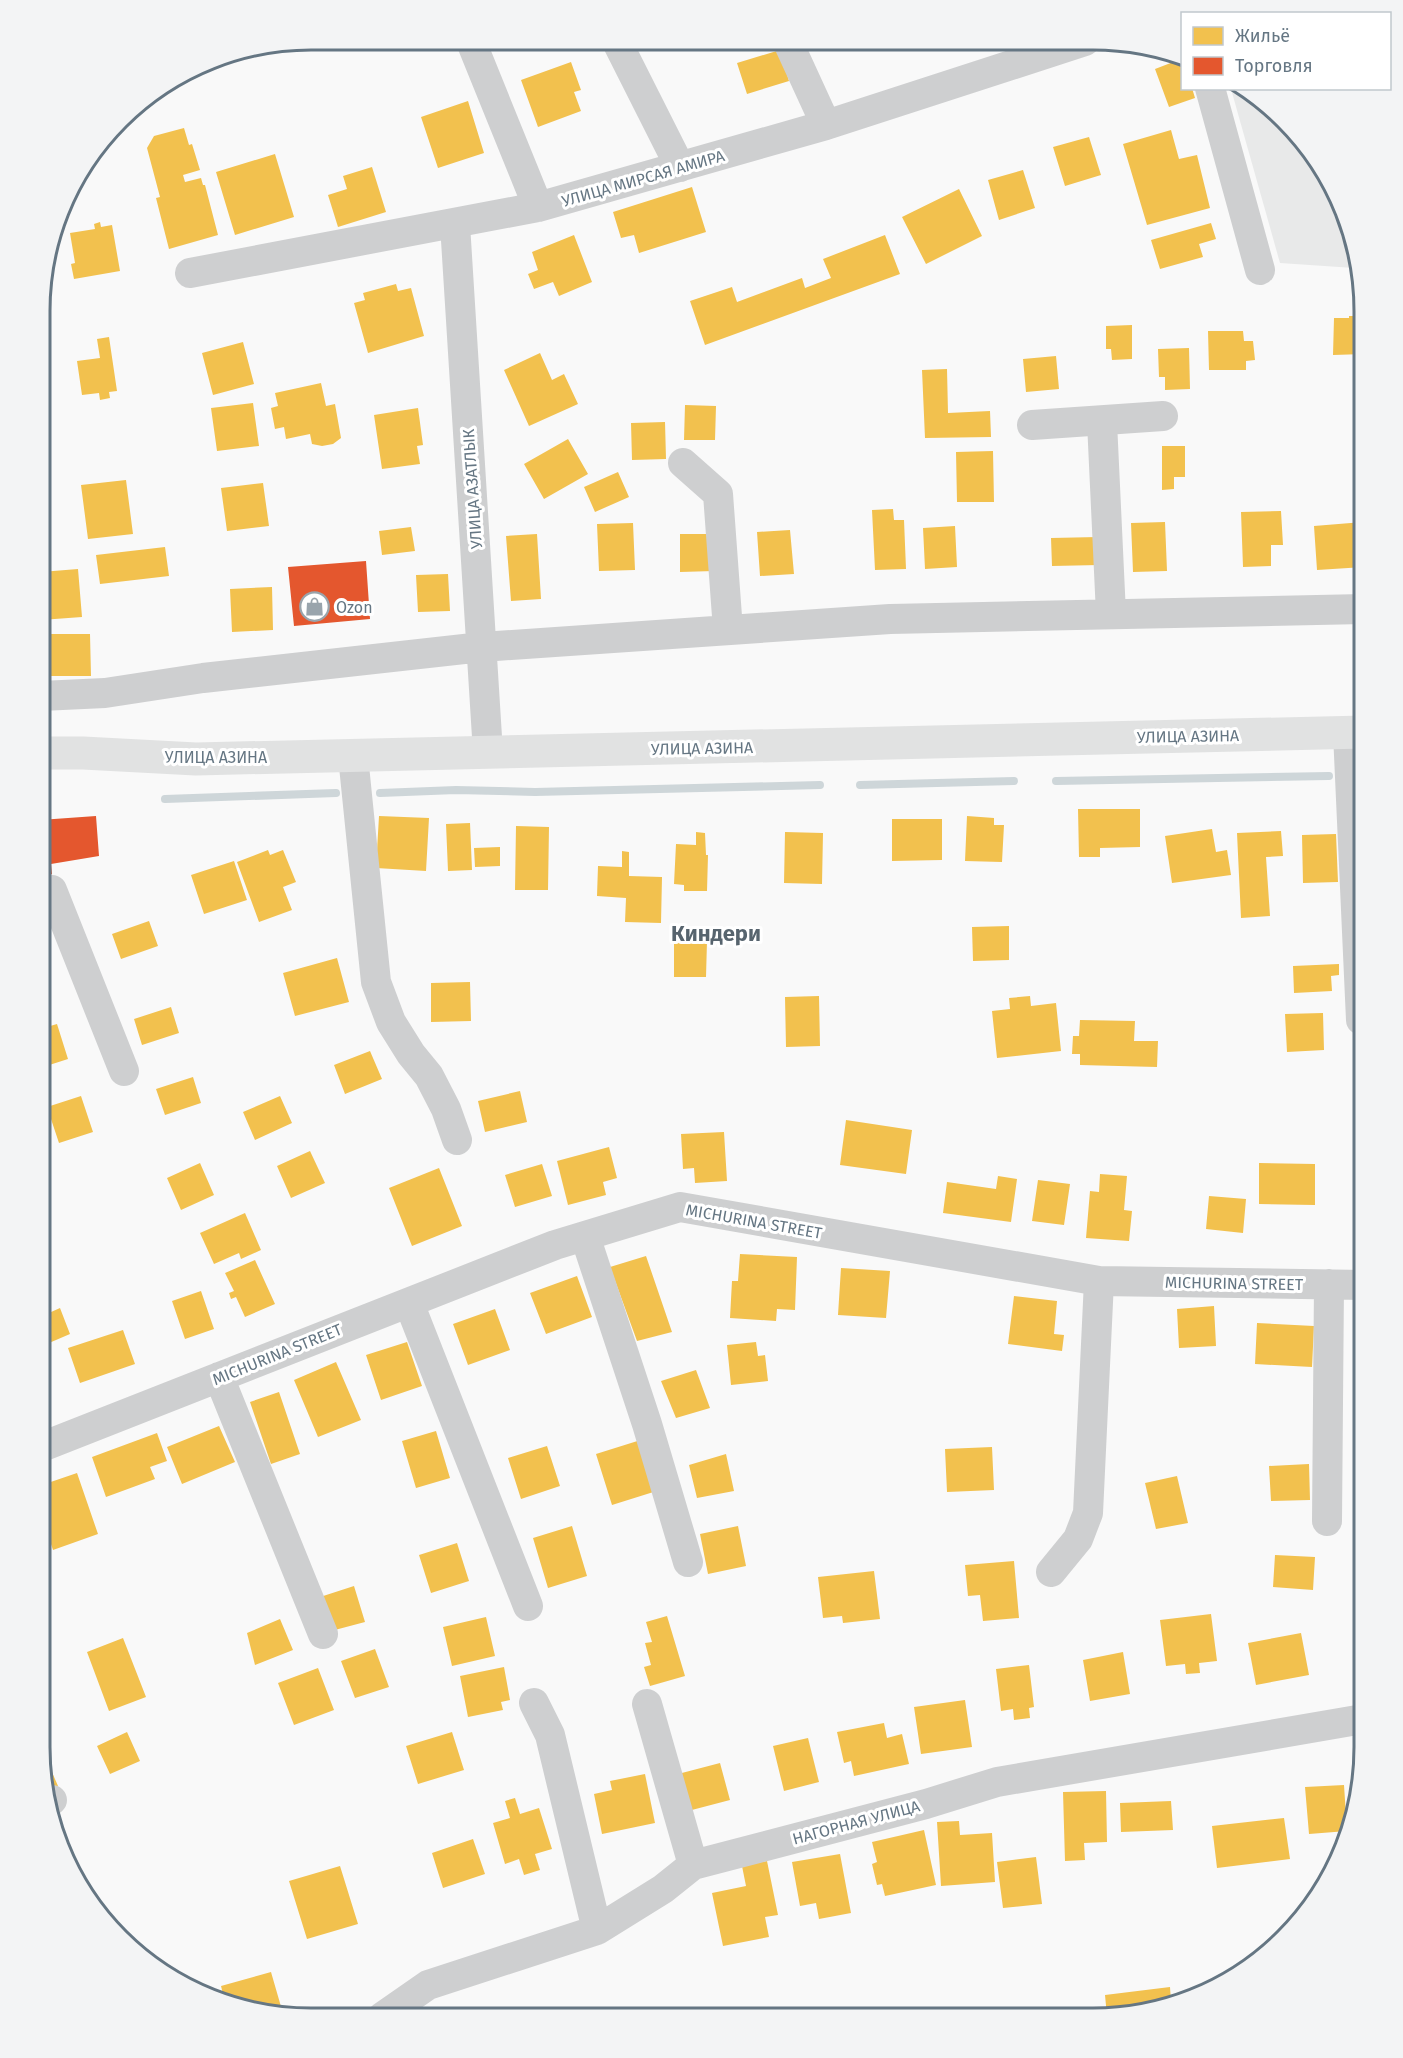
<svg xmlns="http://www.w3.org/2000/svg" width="1403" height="2058" font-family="'Fira Sans',sans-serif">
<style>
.built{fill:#e8e9e9}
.homes{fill:#f2c14e}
.shops{fill:#e4572e}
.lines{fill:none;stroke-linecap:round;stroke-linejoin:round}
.stream{stroke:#ced6d9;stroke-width:8}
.minor{stroke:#cecfd0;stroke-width:30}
.major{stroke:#e1e2e2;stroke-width:33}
.labels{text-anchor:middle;stroke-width:6;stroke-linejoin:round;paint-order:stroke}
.street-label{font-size:16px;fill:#657683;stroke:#fff}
.poi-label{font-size:16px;fill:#657683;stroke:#fff;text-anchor:start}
.district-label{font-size:22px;font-weight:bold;fill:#57646e;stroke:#fff}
.rim{fill:none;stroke:#657683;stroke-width:3}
</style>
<rect width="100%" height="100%" fill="#f9f9f9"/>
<path class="built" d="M1231,89H1247L1258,95L1336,191L1354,268L1280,263Z"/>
<path class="homes" d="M780,50L789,81L747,94L737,63Z
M1181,59L1182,88H1192L1195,98L1169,107L1155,69Z
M571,62L581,90L574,92L581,111L538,127L521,80Z
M468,101L484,153L438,168L421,117Z
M184,128L189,145L192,144L200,170L183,175L185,182L201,178L203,185H205L218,235L169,249L156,198L160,197L147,148L154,136Z
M1171,130L1179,159L1197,155L1210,208L1147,225L1123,144Z
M1089,137L1101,175L1065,186L1053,147Z
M275,154L294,217L235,235L216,172Z
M372,167L386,212L338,227L328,195L347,189L343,176Z
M1023,170L1035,208L999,220L988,180Z
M692,187L706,232L639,253L634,235L621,238L613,212Z
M959,189L982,236L926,264L902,217Z
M100,222L101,227L112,225L120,271L74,279L71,264L75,263L70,233L95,229L94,224Z
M1211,223L1216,239L1199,244L1203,257L1160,269L1151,240Z
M574,235L592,282L559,296L553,282L534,289L528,274L538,270L532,252Z
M885,235L900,274L705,345L690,301L732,287L737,302L802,278L805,288L831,278L823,259Z
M396,284L398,291L411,288L424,336L368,353L354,303L365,300L363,293Z
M1349,316H1364V354L1333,355L1334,318H1349Z
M1132,325V359L1112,360L1111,349H1106V326Z
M1208,331H1243L1244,341H1253L1255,360L1246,361V370H1209Z
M109,337L117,391L109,392L110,398L100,400L99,393L82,395L77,361L100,358L97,339Z
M243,342L254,384L213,395L202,353Z
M1189,348L1190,389L1165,390V377H1159L1158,349Z
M540,353L552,380L564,374L578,404L529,426L504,370Z
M1056,356L1059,389L1026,392L1023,359Z
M947,369L948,413L990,411L991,437L925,438L922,370Z
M321,383L326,406L335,404L341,438L333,444L322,446L312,444L310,434L286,439L284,427L275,429L271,408L278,406L275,393Z
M253,403L259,446L217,451L211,408Z
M685,405L716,406L715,440H684Z
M418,408L423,445L417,446L420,464L382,469L374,415Z
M665,422L666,459L632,460L631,423Z
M568,439L588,474L544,499L524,464Z
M1162,446H1185V477H1174V489L1162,490Z
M993,451L994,502H957L956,452Z
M618,472L629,497L595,512L584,487Z
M126,480L133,534L88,539L81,485Z
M263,483L269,526L227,531L221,488Z
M893,509L894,520H904L906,569L875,570L872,510Z
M1281,511L1283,545H1271V566L1243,567L1241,512Z
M1165,522L1167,571L1133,572L1131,523Z
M1363,522L1364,567L1317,570L1314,526Z
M633,523L635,570L599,571L597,524Z
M955,526L957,567L925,569L923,528Z
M411,527L415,551L382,555L379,531Z
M790,530L794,574L760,576L757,532Z
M537,534L541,599L511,601L506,536Z
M680,534H714V571L680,572Z
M1098,537L1099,565L1052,566L1051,538Z
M165,547L169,576L100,584L96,555Z
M78,569L82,617L41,620V572Z
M448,574L450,611L418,612L416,575Z
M272,587L273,630L232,632L230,589Z
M41,634H90L91,676H41Z
M1078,809H1140V847L1100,848V857H1079Z
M379,816L429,818L426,871L376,868Z
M967,816L994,818V825H1004L1002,862L965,861Z
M892,819H942V860L892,861Z
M470,823L472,870L448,871L446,824Z
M516,826L549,827L548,890H515Z
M1212,829L1216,852L1227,850L1231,875L1172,883L1165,836Z
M1281,831L1283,856L1266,857L1270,916L1241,918L1237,833Z
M696,832L705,833L706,855H708L707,891H684V885L674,884L676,844L696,845Z
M785,832L823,833L822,884L784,883Z
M1336,834L1338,882L1303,883L1302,835Z
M500,847V866L475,867L474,848Z
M268,850L270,855L283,850L296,882L283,887L292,910L259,922L237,862Z
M622,851L629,852V876L662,877L661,923L625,922L626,898L597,896L598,866L622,867Z
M234,861L247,900L204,914L191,875Z
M149,921L158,946L121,959L112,934Z
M1009,926V960L973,961L972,927Z
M674,941H707L706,977H674Z
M337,958L349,1002L295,1016L283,973Z
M1339,964V975L1331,976L1332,991L1294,993L1293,966Z
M470,982L471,1021L431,1022V983Z
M819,996L820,1046L786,1047L785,997Z
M1030,996L1031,1006L1056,1003L1061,1051L997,1058L992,1011L1010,1009L1009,998Z
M171,1007L179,1033L142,1045L134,1019Z
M1323,1013L1324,1050L1287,1052L1285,1014Z
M1080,1020L1135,1021L1134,1041H1158L1157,1067L1080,1065V1054H1072L1073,1036H1079Z
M57,1024L68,1059L40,1068V1029Z
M370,1051L382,1079L345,1094L334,1065Z
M193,1077L201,1103L165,1115L156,1089Z
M520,1091L527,1122L485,1132L478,1101Z
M81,1096L93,1132L59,1143L47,1107Z
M280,1096L292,1123L255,1140L243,1112Z
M846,1120L912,1130L906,1174L840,1165Z
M724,1132L727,1181L695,1183L694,1168L683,1169L681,1134Z
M609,1147L617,1178L603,1182L606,1195L568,1205L557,1161Z
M310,1151L325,1183L291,1198L277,1166Z
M200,1163L214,1195L181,1210L167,1178Z
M1259,1163L1315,1164V1205L1259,1204Z
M542,1164L552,1196L515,1207L505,1175Z
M439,1168L462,1226L412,1246L389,1188Z
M1100,1174L1127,1176L1124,1210L1132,1211L1129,1241L1086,1238L1090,1191L1099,1192Z
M998,1176L1017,1179L1011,1222L943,1213L947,1182L996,1189Z
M1038,1180L1070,1184L1064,1225L1032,1221Z
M1209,1196L1246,1199L1243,1233L1206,1229Z
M245,1213L261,1250L241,1259L239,1253L214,1264L200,1233Z
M740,1254L797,1257L795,1310L777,1309L776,1321L730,1318L732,1281H738Z
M646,1256L672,1332L637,1341L610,1267Z
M255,1260L275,1304L245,1317L236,1297L231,1299L229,1293L234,1291L225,1273Z
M841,1268L890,1271L886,1318L838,1315Z
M577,1276L592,1317L546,1334L530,1293Z
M201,1291L214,1329L185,1339L172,1301Z
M1014,1296L1057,1301L1054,1334L1064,1335L1062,1351L1008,1344Z
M1214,1306L1216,1346L1179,1348L1177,1309Z
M60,1308L70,1334L42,1346L40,1341V1317Z
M495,1309L510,1350L468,1365L453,1324Z
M1257,1323L1314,1326L1312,1367L1255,1364Z
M123,1330L135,1364L80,1383L68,1348Z
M407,1342L422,1386L381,1400L366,1355Z
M756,1342L758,1356L765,1355L768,1381L731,1385L727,1345Z
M336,1362L361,1420L318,1437L294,1380Z
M696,1370L710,1408L676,1418L661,1381Z
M279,1392L300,1454L271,1464L250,1402Z
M219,1426L235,1462L182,1484L167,1447Z
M436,1431L450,1478L416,1488L402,1441Z
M157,1433L167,1461L150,1467L155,1479L106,1497L92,1457Z
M647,1438L663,1489L612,1505L596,1454Z
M547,1446L560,1486L521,1499L508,1458Z
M992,1447L994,1490L947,1492L945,1449Z
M726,1454L734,1491L697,1498L689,1465Z
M1309,1464L1310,1500L1271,1501L1269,1466Z
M77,1473L98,1534L53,1550L48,1535L39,1537V1486Z
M1177,1476L1188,1523L1156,1529L1145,1483Z
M572,1526L587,1576L548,1588L533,1538Z
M738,1526L746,1566L708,1574L700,1534Z
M457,1543L469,1581L431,1593L419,1555Z
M1275,1555L1315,1557L1313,1590L1273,1587Z
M1014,1561L1019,1618L983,1621L980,1595L968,1596L965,1565Z
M874,1571L880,1619L843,1623L842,1616L823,1618L818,1577Z
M354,1586L365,1622L331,1631L317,1598Z
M1211,1614L1217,1661L1199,1663L1200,1673L1186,1674L1185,1664L1166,1666L1160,1620Z
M667,1616L685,1676L650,1686L644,1667L651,1665L645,1643L652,1642L646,1622Z
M486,1617L495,1656L452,1666L443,1627Z
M280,1619L293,1650L255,1665L247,1633Z
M1301,1633L1309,1675L1256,1685L1248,1643Z
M123,1638L146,1697L109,1711L87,1652Z
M375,1649L389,1687L355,1698L341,1661Z
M1123,1652L1130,1694L1090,1701L1083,1660Z
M1029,1665L1034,1707L1029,1708L1030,1718L1014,1720L1013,1709L1001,1711L996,1669Z
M504,1667L510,1700L501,1702L503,1710L468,1717L460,1676Z
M318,1668L334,1710L294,1725L278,1683Z
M965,1700L972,1747L921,1754L914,1707Z
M884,1723L887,1738L902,1734L909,1764L854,1776L851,1761L844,1763L837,1732Z
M127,1732L140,1761L110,1774L97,1746Z
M452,1732L464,1770L418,1784L406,1746Z
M808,1738L819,1782L784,1791L773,1746Z
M45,1756L58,1786L49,1790L41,1758Z
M720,1763L730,1800L688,1811L678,1774Z
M645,1774L655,1823L602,1834L594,1794L612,1790L610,1781Z
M1344,1785L1347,1831L1309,1834L1305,1787Z
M1106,1791L1107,1842L1084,1843L1085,1860L1065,1861L1063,1792Z
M515,1798L520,1814L539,1808L552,1849L535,1854L540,1870L524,1875L519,1859L505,1864L493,1823L510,1818L505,1801Z
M1171,1801L1173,1830L1121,1832L1120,1803Z
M1284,1818L1290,1859L1217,1868L1212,1826Z
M959,1821L960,1835L992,1833L995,1882L941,1886L937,1822Z
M924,1830L936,1885L885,1896L882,1884L877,1885L872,1864L877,1862L872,1842Z
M473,1839L485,1874L443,1888L432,1853Z
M840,1854L851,1913L819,1919L816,1903L800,1906L792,1862Z
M1036,1857L1042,1904L1003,1908L997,1862Z
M767,1861L778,1915L765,1917L769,1937L723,1946L712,1893L746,1886L742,1866Z
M340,1866L358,1924L307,1939L289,1881Z
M271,1972L284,2017H275L224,1998L221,1986Z
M1170,1987L1171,2001L1107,2016L1105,1995Z
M1008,2012L1009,2019H975V2017Z"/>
<path class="shops" d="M366,561L370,619L294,626L288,567Z
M96,816L99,856L51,864L52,874L40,879V820Z"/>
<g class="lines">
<path class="stream" d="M1056,781L1329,776
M860,785L1014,781
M380,793L456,790L535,792L820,785
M165,799L336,793"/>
<path class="minor" d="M470,39L538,207
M616,40L680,167
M787,40L826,125
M1210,88L1260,270
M455,224L488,753
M190,273L538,207L826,125L1085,41
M1102,422L1111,614
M1032,425L1163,416
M683,463L718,494L728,630
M41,696L105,693L203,678L482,647L890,619L1364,609
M1348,733L1361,1020
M353,756L376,982L391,1022L411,1054L429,1076L446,1109L457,1140
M52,890L124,1071
M585,1236L647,1424L688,1562
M409,1303L528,1606
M219,1377L323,1634
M39,1448L555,1245L680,1207L1099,1281L1364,1285
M1327,1521L1329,1284
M1051,1572L1078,1539L1088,1513L1099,1281
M534,1703L550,1735L597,1930
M647,1704L693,1865
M51,1801L52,1800
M382,2017L428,1985L597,1930L663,1889L693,1865L926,1804L997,1782L1363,1719"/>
<path class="major" d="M41,753H83L196,759L1364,732"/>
</g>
<defs>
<symbol id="shop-ring" viewBox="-11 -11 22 22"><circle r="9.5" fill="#fff" stroke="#99a4ac" stroke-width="1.5"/><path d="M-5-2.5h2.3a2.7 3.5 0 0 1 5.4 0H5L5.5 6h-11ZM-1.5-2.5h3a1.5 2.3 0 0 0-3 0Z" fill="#99a4ac"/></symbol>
</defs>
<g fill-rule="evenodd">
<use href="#shop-ring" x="298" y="590" width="33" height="33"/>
</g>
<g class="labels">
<g class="street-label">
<text transform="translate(643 178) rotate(-16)" y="6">УЛИЦА МИРСАЯ АМИРА</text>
<text transform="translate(472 489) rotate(-94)" y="6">УЛИЦА АЗАТЛЫК</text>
<text transform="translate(1188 736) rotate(-1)" y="6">УЛИЦА АЗИНА</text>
<text transform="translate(702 748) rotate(-1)" y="6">УЛИЦА АЗИНА</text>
<text x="216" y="763">УЛИЦА АЗИНА</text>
<text transform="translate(754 1221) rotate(10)" y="6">MICHURINA STREET</text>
<text transform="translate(1234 1283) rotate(1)" y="6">MICHURINA STREET</text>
<text transform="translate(277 1354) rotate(-22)" y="6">MICHURINA STREET</text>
<text transform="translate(856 1822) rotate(-15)" y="6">НАГОРНАЯ УЛИЦА</text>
</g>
<g class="poi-label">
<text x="336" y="613">Ozon</text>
</g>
<g class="district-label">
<text x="716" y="941">Киндери</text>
</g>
</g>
<path d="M0 0H1403V2058H0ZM311 50H1093A261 261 0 0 1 1354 311V1747A261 261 0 0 1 1093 2008H311A261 261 0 0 1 50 1747V311A261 261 0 0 1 311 50Z" fill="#f3f4f5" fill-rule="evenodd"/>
<path class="rim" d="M311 50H1093A261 261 0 0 1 1354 311V1747A261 261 0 0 1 1093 2008H311A261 261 0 0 1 50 1747V311A261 261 0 0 1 311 50Z"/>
<rect x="1181" y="12" width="210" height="78" fill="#ffffff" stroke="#c1c8cd" stroke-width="1.5"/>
<rect x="1193" y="27" width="30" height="18" fill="#f2c14e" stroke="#c1c8cd" stroke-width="1.5"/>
<text x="1235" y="42" font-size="18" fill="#657683">Жильё</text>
<rect x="1193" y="57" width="30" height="18" fill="#e4572e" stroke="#c1c8cd" stroke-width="1.5"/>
<text x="1235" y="72" font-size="18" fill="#657683">Торговля</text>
</svg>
